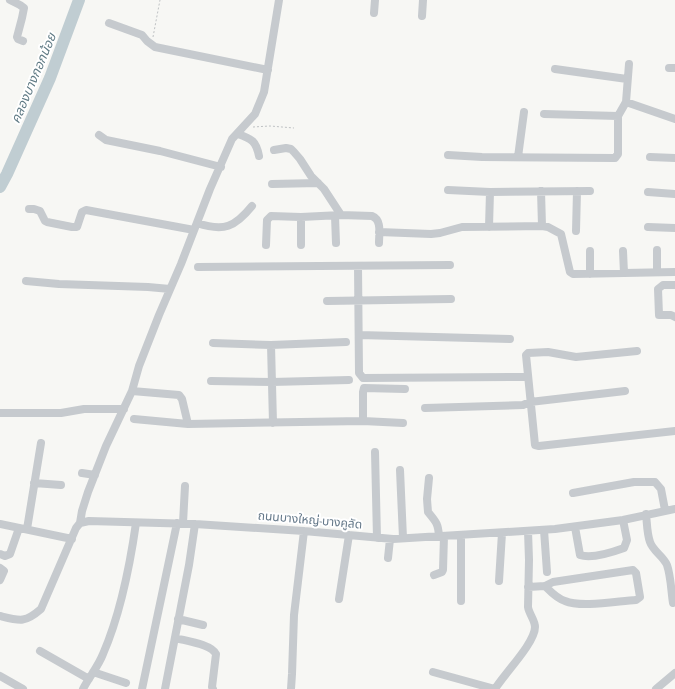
<svg xmlns="http://www.w3.org/2000/svg" width="675" height="689" font-family="Jost,'Noto Sans Thai',sans-serif">
<style>
.lines{fill:none;stroke-linecap:round;stroke-linejoin:round}
.river{stroke:#c0cdd2;stroke-width:12}
.path{stroke:#bfc2c4;stroke-width:1;stroke-dasharray:2 2;stroke-linecap:butt}
.minor{stroke:#c6cace;stroke-width:8}
.labels{text-anchor:middle;stroke-width:4;stroke-linejoin:round;paint-order:stroke}
.street-label{font-size:12px;fill:#637788;stroke:#fff}
.water-label{font-size:13px;font-style:italic;fill:#5f7a84;stroke:#fff}
</style>
<rect width="100%" height="100%" fill="#f7f7f4"/>
<g class="lines">
<path class="river" d="M0,187L7,174L50,78L79,0"/>
<path class="path" d="M153,37L160,0
M253,127L270,126L294,128"/>
<path class="minor" d="M10,0L20,5L24,8L22,18L17,37L18,39L23,41
M374,13L375,0
M422,16L423,0
M109,23L142,35L147,41L155,47L268,70
M669,68H675
M555,69L627,79
M626,102L675,119
M544,114L618,116
M238,134C252,139 256,141 259,156
M99,135L106,140L160,151L221,167
M274,150L286,148L291,149L294,152L300,159L311,176L324,189L341,215L372,216C382,220 379,233 379,243
M448,155L482,157L615,158L618,154V116L626,102L629,64
M518,157L524,112
M650,157L675,158
M272,184L318,183
M448,190L490,192L590,191
M541,191L542,226
M648,192L675,194
M29,209H34L40,211L45,221L47,222L72,227H77L82,212L86,210L194,230
M335,216L336,243
M197,223C224,232 235,227 252,206
M489,227L490,192
M648,227L675,228
M576,231L577,191
M379,232L431,234L440,233L462,227L542,226L548,227L561,234L570,272L573,274L675,272
M266,245L267,220L271,216L301,217L341,215
M301,245V217
M657,250V272
M590,251V274
M623,251L624,273
M358,266L359,373L363,378L527,377
M198,267L450,265
M26,281L59,284L148,287L170,289
M675,285H663L658,289L659,315H671L675,317
M327,301L451,299
M359,335L510,339
M213,343L271,345L346,342
M271,345L273,423
M637,351L576,357L548,352L528,353L526,355L535,445L539,446L675,431
M211,381L272,382L349,380
M132,391L179,395L182,399L188,424L363,421L403,423
M425,408L523,405L530,402L625,391
M0,413H61L84,409H124
M134,419L188,424
M363,421V392L364,388L405,389
M375,452L377,538
M400,470L403,538
M82,473L95,475
M429,478L427,499L428,512C436,522 438,523 439,536
M34,483L61,485
M573,493L634,482H655L661,489L665,510
M646,514C647,523 647,534 650,542C653,551 663,556 667,565C671,577 671,590 673,603
M80,523L82,511L88,492L106,446L132,391L139,366L159,315L181,264L210,189L232,139L255,114L264,92L279,0
M183,523L185,486
M0,524L72,539
M575,527L580,555C591,559 613,552 624,548L627,540L623,520
M27,529L41,443
M544,530L547,572
M0,554L5,556L10,554L19,528
M388,558L390,539
M0,568L4,571L0,580
M434,575L442,572L443,570L444,536
M499,581L502,533
M528,587L545,586L553,582L633,570L636,573L640,597L636,600C618,601 581,608 565,601C556,598 551,592 545,586
M339,599L349,535
M461,601V535
M0,616C20,621 25,623 41,609L76,528L80,523L89,521L195,524L304,531L393,539L555,529L623,520L675,509
M178,619L203,625
M175,638C186,641 211,644 216,654L212,687L213,689
M40,651L89,679
M93,672L126,683
M433,672L495,689
M0,676L23,689
M83,689C89,677 98,667 103,654C120,615 130,565 136,523
M142,689L177,523
M165,689L189,565L195,524
M291,689L292,674L294,615L304,531
M495,689C504,674 535,643 535,627C535,620 529,614 528,607L529,560L528,531
M656,689L675,673"/>
</g>
<g class="labels">
<g class="street-label">
<text transform="translate(310 520) rotate(5)" y="4">ถนนบางใหญ่-บางคูลัด</text>
</g>
<g class="water-label">
<text transform="translate(33 78) rotate(-67)" y="5">คลองบางกอกน้อย</text>
</g>
</g>
</svg>
